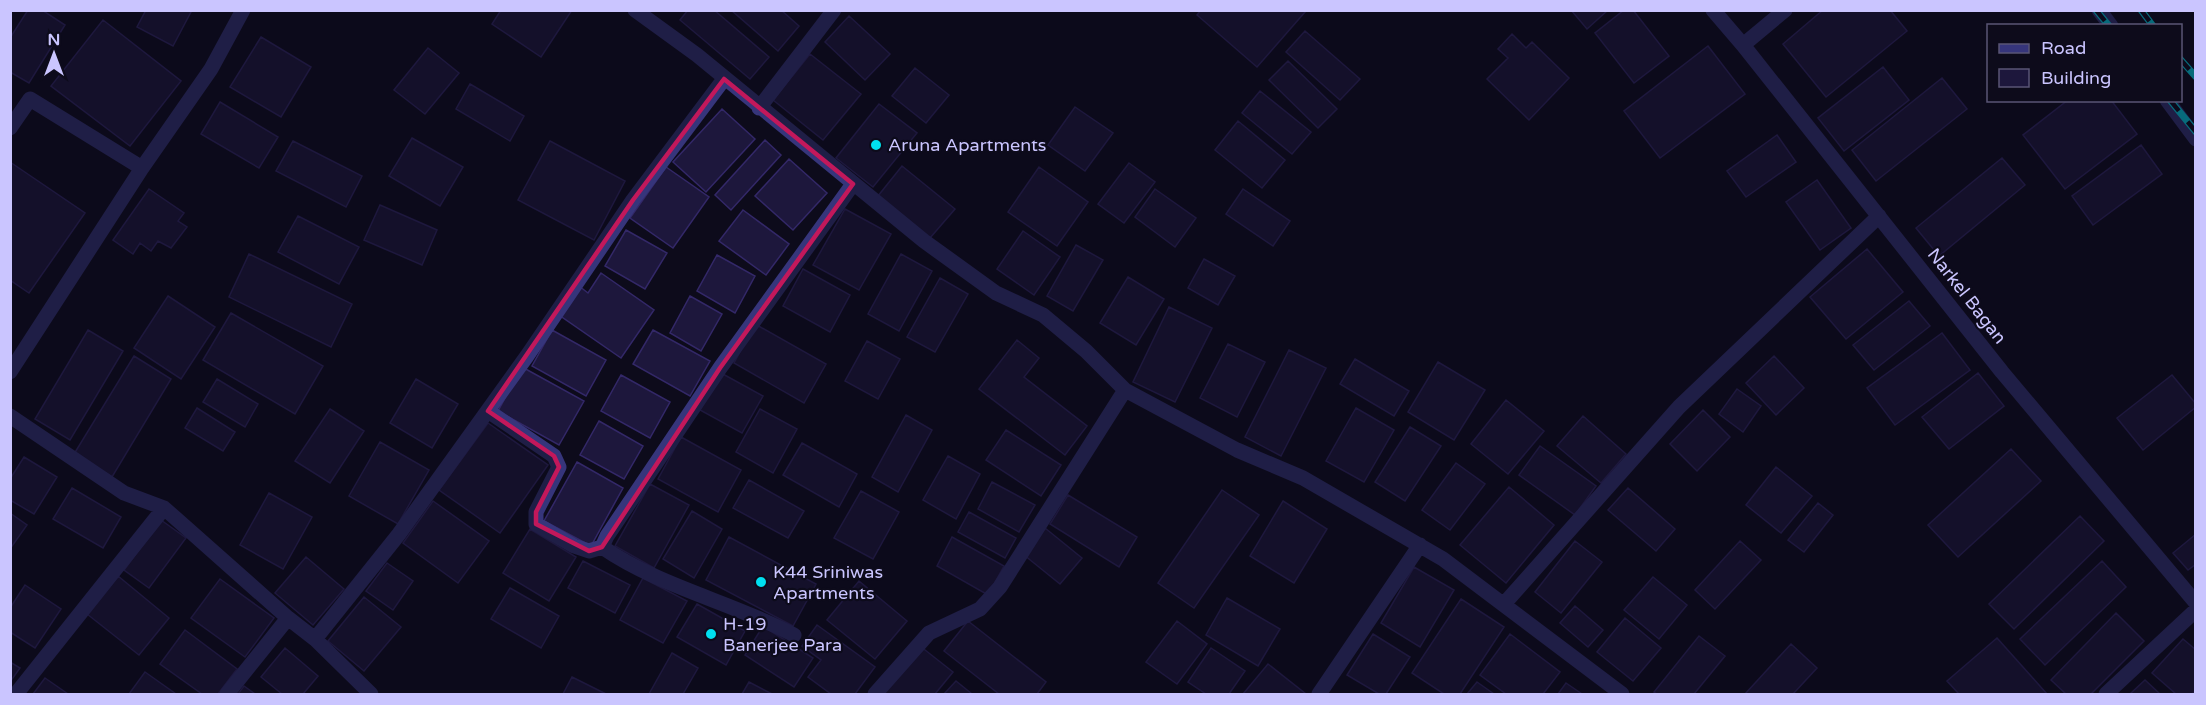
<svg xmlns="http://www.w3.org/2000/svg" width="2206" height="705" font-family="'Varela Round',sans-serif">
<style>
.building{fill:#1d173c;stroke:#332868;stroke-width:1.5}
.lines{fill:none;stroke-linecap:round;stroke-linejoin:round}
.minor{stroke:#36357b;stroke-width:15}
.rail-casing{stroke:#00dff0;stroke-width:7}
.rail{stroke:#0d0b1b;stroke-width:4.5;stroke-dasharray:14;stroke-linecap:butt}
.marked{fill:none;stroke:#c2185b;stroke-width:4.5;stroke-linejoin:round}
.poi-dot{fill:#00dff0;stroke:#0d0b1b;stroke-width:2}
.labels{text-anchor:middle;stroke-width:4.5;stroke-linejoin:round;paint-order:stroke}
.poi-label{font-size:18px;fill:#cac5ff;stroke:#0d0b1b;text-anchor:start}
.street-label{font-size:18px;fill:#cac5ff;stroke:#0d0b1b}
</style>
<rect width="100%" height="100%" fill="#0d0b1b"/>
<path class="building" d="M28,10H42L65,25L29,83L10,72V38Z
M146,10H192L173,46L137,27Z
M501,10H572L541,57L492,24Z
M688,10H714L769,57L750,79L680,20Z
M731,10H781L799,26L778,51Z
M1201,10H1303L1305,12L1257,67L1197,15Z
M1571,10H1608L1587,29Z
M1624,10H1633L1669,56L1634,83L1595,33Z
M1823,10H1890L1907,31L1826,97L1783,44Z
M849,16L890,54L865,80L825,42Z
M103,20L181,81L130,146L51,86Z
M1305,31L1360,79L1340,100L1286,52Z
M1512,34L1526,48L1532,42L1569,78L1529,120L1487,79L1508,58L1498,49Z
M261,37L311,67L281,117L230,87Z
M1708,46L1745,94L1660,158L1624,111Z
M428,48L459,73L425,114L394,90Z
M810,54L861,94L823,140L773,100Z
M1288,61L1337,109L1318,128L1269,80Z
M1883,67L1909,100L1844,151L1818,118Z
M915,68L949,95L926,123L892,96Z
M1942,78L1967,109L1876,181L1852,150Z
M470,84L524,116L510,141L456,109Z
M1260,91L1311,132L1292,154L1242,113Z
M2068,100H2111L2137,134L2065,189L2023,135Z
M220,102L278,137L259,168L201,134Z
M879,104L917,133L873,187L836,158Z
M1075,107L1113,133L1085,171L1048,145Z
M722,109L755,139L706,192L673,162Z
M1238,121L1285,160L1262,188L1215,150Z
M1777,135L1796,162L1746,197L1727,171Z
M412,138L463,167L440,206L389,176Z
M765,140L781,155L731,210L715,195Z
M293,141L362,176L346,207L276,171Z
M550,141L625,181L594,240L518,200Z
M2141,145L2162,174L2093,225L2072,196Z
M2002,158L2025,185L1939,256L1916,228Z
M789,159L827,193L793,230L755,196Z
M10,162L85,213L29,293L10,280Z
M1129,163L1155,182L1124,223L1098,204Z
M902,166L955,209L930,238L878,196Z
M666,167L709,197L673,248L630,218Z
M1039,167L1088,202L1057,246L1008,212Z
M1817,180L1851,228L1820,250L1786,202Z
M149,189L184,213L178,221L187,227L171,248L158,241L151,251L140,243L133,254L113,240Z
M1155,189L1196,218L1175,247L1135,217Z
M1243,189L1290,221L1273,246L1226,214Z
M380,205L437,230L422,265L364,240Z
M845,209L891,234L859,290L813,265Z
M743,210L789,244L766,275L719,241Z
M298,216L359,247L339,284L278,252Z
M626,230L667,253L645,289L605,266Z
M1023,231L1060,257L1034,295L997,269Z
M1076,245L1103,260L1073,311L1047,296Z
M1867,249L1903,292L1846,339L1810,297Z
M249,254L352,304L331,347L229,297Z
M901,254L932,271L899,331L868,314Z
M717,255L755,276L735,313L697,291Z
M1204,259L1235,276L1218,305L1188,288Z
M803,269L850,295L830,332L783,306Z
M601,273L654,310L621,358L559,315L579,286L588,293Z
M1128,277L1164,299L1136,345L1100,323Z
M940,278L968,294L935,352L907,337Z
M168,296L215,327L181,379L134,348Z
M690,296L722,314L701,351L670,333Z
M1909,301L1930,326L1874,370L1853,345Z
M1169,307L1212,328L1175,402L1133,382Z
M231,313L323,366L295,414L203,360Z
M755,324L826,364L804,403L734,363Z
M88,330L123,351L70,440L35,419Z
M552,330L606,360L586,396L532,366Z
M653,330L710,361L690,396L633,364Z
M1942,333L1970,370L1895,425L1867,388Z
M1017,340L1039,358L1024,377L1087,426L1065,455L979,389Z
M867,341L900,359L878,399L845,381Z
M1228,344L1265,362L1237,417L1200,398Z
M1289,350L1326,368L1281,456L1245,437Z
M134,356L171,379L112,477L74,454Z
M1774,356L1804,388L1776,415L1746,383Z
M1355,359L1409,391L1394,416L1340,384Z
M1438,362L1485,390L1454,440L1408,412Z
M522,367L584,401L559,445L498,411Z
M721,373L763,396L742,433L700,410Z
M1978,373L2004,406L1949,449L1922,417Z
M621,375L670,402L650,438L601,411Z
M2172,375L2196,404V407L2143,450L2117,418Z
M217,379L258,404L245,427L203,402Z
M416,379L458,404L432,448L390,423Z
M1737,389L1761,406L1743,432L1719,414Z
M1506,400L1544,431L1508,474L1471,444Z
M197,408L235,432L223,451L185,428Z
M1356,408L1394,430L1364,482L1326,461Z
M330,409L364,431L330,483L295,461Z
M760,409L797,429L773,473L736,452Z
M1703,410L1730,437L1697,471L1670,444Z
M906,415L932,430L898,492L872,477Z
M1583,416L1626,454L1601,483L1557,446Z
M599,421L643,446L624,479L580,455Z
M488,423L548,465L500,533L439,490Z
M1410,427L1441,446L1405,501L1375,482Z
M1006,430L1061,465L1041,496L986,460Z
M681,437L741,470L718,512L658,479Z
M380,442L429,470L398,524L349,496Z
M802,443L857,474L839,507L783,475Z
M1540,446L1596,486L1575,515L1519,475Z
M2011,449L2041,481L1958,557L1928,525Z
M948,456L980,474L956,519L923,500Z
M24,457L57,477L34,514L10,500V479Z
M577,462L623,488L591,546L544,521Z
M1456,463L1485,484L1450,530L1422,510Z
M1776,467L1812,496L1781,533L1746,505Z
M749,480L804,511L788,538L733,508Z
M992,482L1035,505L1019,532L978,509Z
M650,484L689,505L654,568L615,546Z
M1509,487L1554,525L1506,583L1460,545Z
M72,488L121,517L103,548L53,519Z
M1628,488L1675,529L1656,551L1608,510Z
M1222,490L1259,515L1194,608L1158,583Z
M861,491L899,512L873,559L834,538Z
M269,493L312,517L283,569L240,545Z
M1068,495L1137,537L1119,567L1050,524Z
M433,501L489,541L458,583L403,543Z
M1283,501L1327,529L1294,583L1250,556Z
M1818,503L1833,515L1804,552L1788,540Z
M692,511L722,529L694,578L663,559Z
M969,512L1016,538L1005,558L958,532Z
M10,513L27,525L10,549Z
M2080,516L2104,541L2014,629L1989,604Z
M161,520L186,538L149,588L124,570Z
M1045,528L1082,558L1060,584L1024,555Z
M530,529L576,557L549,601L503,573Z
M2196,534V564L2188,570L2173,553Z
M729,537L816,584L793,626L706,580Z
M952,537L1004,566L988,595L937,566Z
M1575,541L1602,562L1561,613L1535,592Z
M1740,541L1761,560L1715,609L1695,590Z
M306,557L344,589L313,625L275,593Z
M583,561L630,585L615,613L568,588Z
M2102,561L2126,587L2045,665L2020,639Z
M387,563L413,581L393,610L366,591Z
M1414,567L1454,590L1420,647L1381,623Z
M118,576L169,618L139,655L87,614Z
M1653,577L1687,605L1659,639L1624,610Z
M643,578L687,601L663,643L620,620Z
M220,579L274,618L245,657L191,618Z
M859,581L907,621L875,659L827,620Z
M25,585L61,609L35,648L10,632V608Z
M510,588L559,616L541,648L491,619Z
M364,597L401,627L364,671L328,641Z
M1227,598L1280,629L1258,666L1206,635Z
M1461,599L1504,627L1460,694H1444L1412,673Z
M697,604L745,631L726,665L677,637Z
M1575,606L1603,630L1588,647L1560,623Z
M2116,613L2144,641L2091,694H2066L2051,680Z
M1625,618L1661,648L1633,681L1597,652Z
M968,621L1046,682L1037,694H999L944,651Z
M1177,621L1207,644L1177,684L1146,662Z
M817,625L875,667L855,694H831L808,677L821,660L802,646Z
M763,626L813,658L794,687L745,655Z
M185,630L237,669L218,694H202L160,664Z
M1373,634L1410,657L1386,694H1379L1347,675Z
M1510,634L1560,672L1543,694H1506L1480,675Z
M1699,636L1725,656L1694,694H1657L1654,692Z
M1997,638L2047,694H1959L1947,681Z
M2183,639L2196,650V690L2192,694H2176L2152,673Z
M1791,644L1817,668L1793,694H1745Z
M920,646L953,672L935,694H880Z
M285,648L318,676L303,694H282L261,677Z
M1211,648L1245,671L1229,694H1206L1188,682Z
M672,653L698,668L683,694H649Z
M10,662L20,668L10,682Z
M1268,664L1306,694H1243Z
M145,672L176,694H129Z
M572,677L606,694H563Z
M45,678L68,694H33Z
M2145,680L2160,694H2130Z
M956,681L972,694H944Z
M749,682L772,694H742Z
M1477,682L1494,694H1467Z
M1566,683L1582,694H1558Z
M244,686L255,694H238Z"/>
<g class="lines">
<path class="minor" d="M635,10L697,55L924,241L996,293L1043,315L1086,351L1125,390L1237,450L1303,478L1443,559L1622,694
M1713,10L1743,45L2002,372L2196,603
M2099,10L2111,26
M1743,45L1785,10
M2167,100L2196,139
M759,108L834,10
M10,128L30,99L142,168L211,69L243,10
M10,372L142,168
M488,411L554,456L559,467L536,512V524L574,546L589,551L602,547
M10,416L124,493L164,508L288,618L315,639L371,694
M1504,604L1679,407L1879,216
M794,635C732,602 660,587 602,547L607,536L720,368L853,184
M315,639L399,534L527,356L633,200L724,79
M16,694L164,508
M227,694L288,618
M875,694L929,633L980,609L1000,587L1125,390
M1319,694L1420,545
M2106,694L2196,610"/>
<defs>
<path id="rail" d="M2096,10L2109,26
M2141,10L2153,26
M2180,59L2196,77
M2170,100L2196,132"/>
</defs>
<use href="#rail" class="rail-casing"/>
<use href="#rail" class="rail"/>
</g>
<path d="M0 0H2206V705H0ZM724,79L853,184L720,368L602,547L589,551L536,524V512L559,467L554,456L488,411L633,200Z" fill="#0d0b1b" fill-opacity=".55" fill-rule="evenodd"/>
<path class="marked" d="M724,79L853,184L720,368L602,547L589,551L536,524V512L559,467L554,456L488,411L633,200Z"/>
<g class="poi-dot">
<circle cx="876" cy="145" r="6"/>
<circle cx="761" cy="582" r="6"/>
<circle cx="711" cy="634" r="6"/>
</g>
<g class="labels">
<g class="poi-label">
<text x="888" y="151">Aruna Apartments</text>
<text x="773" y="578">K44 Sriniwas<tspan x="773" dy="21">Apartments</tspan></text>
<text x="723" y="630">H-19<tspan x="723" dy="21">Banerjee Para</tspan></text>
</g>
<g class="street-label">
<text transform="translate(1967 296) rotate(52)" y="6">Narkel Bagan</text>
</g>
</g>
<rect width="2206" height="705" fill="none" stroke="#cac5ff" stroke-width="24"/>
<rect x="1987" y="24" width="195" height="78" fill="#0d0b1b" stroke="#595576" stroke-width="1.5"/>
<rect x="1999" y="44" width="30" height="9" fill="#36357b" stroke="#595576" stroke-width="1.5"/>
<text x="2041" y="54" font-size="18" fill="#cac5ff">Road</text>
<rect x="1999" y="69" width="30" height="18" fill="#1d173c" stroke="#595576" stroke-width="1.5"/>
<text x="2041" y="84" font-size="18" fill="#cac5ff">Building</text>
<g transform="translate(54 54)" stroke="#0d0b1b" stroke-width="4.5" paint-order="stroke">
<path d="M0-4.5L10 22L0 15L-10 22Z" fill="#cac5ff"/>
<text y="-9" font-size="16" font-weight="bold" text-anchor="middle" fill="#cac5ff">N</text>
</g>
</svg>
